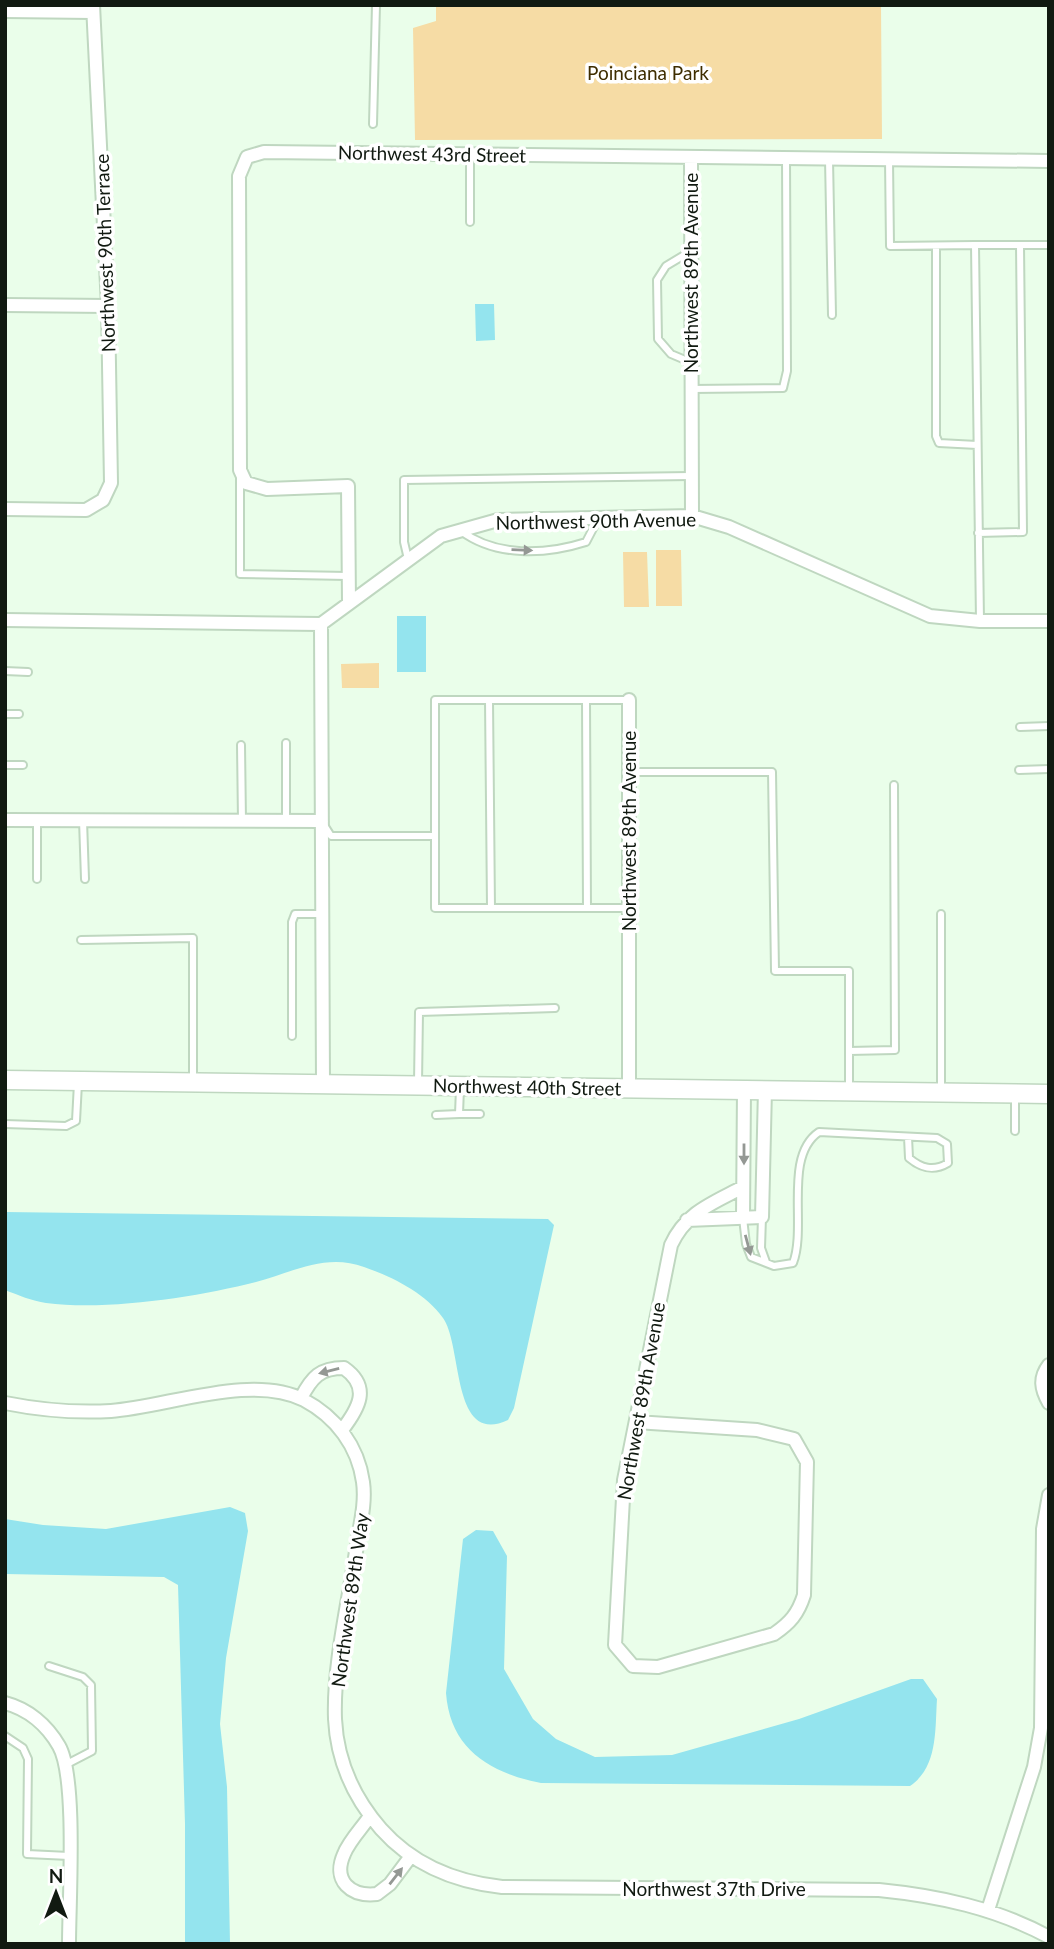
<svg xmlns="http://www.w3.org/2000/svg" width="1054" height="1949" font-family="Lato,sans-serif">
<style>
.green{fill:#f6dca5}
.water{fill:#94e4ee}
.lines{fill:none;stroke-linecap:round;stroke-linejoin:round}
.lane-casing{stroke:#bfd7c0;stroke-width:10}
.street-casing{stroke:#bfd7c0;stroke-width:16}
.secondary-casing{stroke:#bfd7c0;stroke-width:21}
.lane{stroke:#fff;stroke-width:6}
.street{stroke:#fff;stroke-width:12}
.secondary{stroke:#fff;stroke-width:18}
.oneway{fill:#949894}
.labels{text-anchor:middle;stroke-width:7;stroke-linejoin:round;paint-order:stroke}
.park-label{font-size:19px;fill:#3e2d00;stroke:#fff}
.street-label{font-size:19px;fill:#111a11;stroke:#fff}
</style>
<rect width="100%" height="100%" fill="#eafeea"/>
<path class="green" d="M436,5H881L882,139L415,140L413,28L436,21Z
M656,550H681L682,606H656Z
M623,552H647L649,607H624Z
M379,663V688H342L341,664Z"/>
<path class="water" d="M475,304H494L495,340L476,341Z
M397,616H426V672H397Z
M5,1212L548,1219L554,1225L514,1408L508,1420C451,1447 463,1346 443,1318C425,1293 393,1277 364,1267C326,1253 293,1272 256,1282C197,1297 107,1311 46,1303C32,1301 18,1295 5,1290Z
M230,1507L245,1513L248,1531L226,1658L220,1724L227,1787L230,1944H185V1824L178,1585L164,1577L5,1574V1519L43,1525L106,1529Z
M476,1530L493,1531L507,1556L504,1669L533,1719L556,1739L595,1757L672,1755L799,1719L911,1679H923L937,1699C935,1730 938,1767 910,1786L541,1783C490,1773 450,1749 446,1693L463,1539Z"/>
<g class="lines">
<defs>
<path id="lane" d="M373,124L376,5
M470,154V222
M829,159L832,315
M889,159L890,246L975,245L980,621
M975,245H1020L1023,532L978,533
M1020,245H1049
M936,246V436L939,443L977,445
M690,362L671,354L658,339L657,280L666,266L691,251
M691,389L783,388L787,371L786,158
M240,476V574L348,576
M461,531C496,557 545,555 586,542L598,519
M408,559L404,542V480L691,476
M5,671L28,672
M489,700L491,908
M586,700L587,908
M5,714H19
M1020,727L1049,726
M286,743V821
M241,745L242,821
M5,765H23
M1019,770L1049,769
M629,772H772L775,971H849V1089
M37,820V879
M83,820L85,879
M324,825L331,836H435V700H629
M435,836V908H629
M941,914V1091
M81,940L193,938V1081
M292,1036V922L295,914H322
M849,1051L895,1050L894,785
M418,1084L419,1012L555,1008
M1015,1096V1131
M459,1114H480
M436,1115L459,1114L460,1088
M5,1124L66,1126L76,1121L78,1083
M762,1217L761,1248L766,1262
M743,1218L746,1244L751,1257L774,1266L793,1263C807,1227 783,1156 819,1132L937,1138L947,1144L948,1163C933,1172 921,1168 909,1158L908,1137
M49,1666L83,1677L91,1685L92,1751L65,1765
M5,1736L23,1748L28,1759L27,1854L69,1856"/>
<path id="street" d="M5,11L93,12
M691,157L692,516
M5,305L108,306
M5,509L86,510L103,500L111,483L108,306L93,5
M349,603L348,486L267,489L246,483L240,470L239,176L247,157L264,152L1049,161
M5,620L321,624L441,536L498,520L692,516L729,527L930,616L980,621H1049
M321,624L323,1085
M629,700V1088
M5,820L322,821
M743,1218L744,1089
M687,1220L762,1217L765,1089
M1049,1365C1039,1378 1041,1389 1049,1403
M301,1398C312,1377 320,1368 344,1368C371,1387 359,1408 342,1430
M5,1403C40,1410 75,1413 111,1411C167,1407 252,1373 304,1400C336,1417 358,1446 363,1482C366,1503 360,1525 357,1545C349,1600 333,1664 335,1719C337,1760 354,1798 381,1829C413,1865 456,1882 502,1887L879,1890C939,1896 995,1908 1049,1937
M636,1422L757,1430L794,1439L807,1462L804,1595C798,1614 790,1623 774,1634L658,1667L633,1666L615,1645L624,1480L671,1245C686,1212 713,1203 743,1187
M5,1703C28,1709 47,1725 59,1746C77,1777 69,1901 69,1944
M370,1816C362,1828 349,1841 344,1854C332,1881 351,1897 377,1894L390,1884L411,1856
M988,1910L1034,1767L1041,1728L1043,1529L1049,1495"/>
<path id="secondary" d="M5,1080L1049,1094"/>
</defs>
<use href="#lane" class="lane-casing"/>
<use href="#street" class="street-casing"/>
<use href="#secondary" class="secondary-casing"/>
<use href="#lane" class="lane"/>
<use href="#street" class="street"/>
<use href="#secondary" class="secondary"/>
</g>
<defs><path id="oneway-solid" d="M-6-.8H1V-3.2L6.5 0L1 3.2V.8H-6Z" transform="scale(1.75)"/></defs>
<g class="oneway">
<use href="#oneway-solid" transform="translate(522 550) rotate(2)"/>
<use href="#oneway-solid" transform="translate(744 1154) rotate(90)"/>
<use href="#oneway-solid" transform="translate(748 1245) rotate(75)"/>
<use href="#oneway-solid" transform="translate(329 1371) rotate(166)"/>
<use href="#oneway-solid" transform="translate(396 1876) rotate(-52)"/>
</g>
<g class="labels">
<g class="park-label">
<text x="648" y="80">Poinciana Park</text>
</g>
<g class="street-label">
<text transform="translate(432 154) rotate(1)" y="7">Northwest 43rd Street</text>
<text transform="translate(105 253) rotate(-92)" y="7">Northwest 90th Terrace</text>
<text transform="translate(691 273) rotate(-90)" y="7">Northwest 89th Avenue</text>
<text transform="translate(596 521) rotate(-1)" y="7">Northwest 90th Avenue</text>
<text transform="translate(629 831) rotate(-90)" y="7">Northwest 89th Avenue</text>
<text transform="translate(527 1087) rotate(1)" y="7">Northwest 40th Street</text>
<text transform="translate(641 1401) rotate(-80)" y="7">Northwest 89th Avenue</text>
<text transform="translate(350 1600) rotate(-82)" y="7">Northwest 89th Way</text>
<text x="714" y="1896">Northwest 37th Drive</text>
</g>
</g>
<rect width="1054" height="1949" fill="none" stroke="#111a11" stroke-width="14"/>
<g transform="translate(56 1893)" stroke="#ffffff" stroke-width="5" paint-order="stroke">
<path d="M0-5L12 26L0 18L-12 26Z" fill="#111a11"/>
<text y="-10" font-size="19" font-weight="bold" text-anchor="middle" fill="#111a11">N</text>
</g>
</svg>
